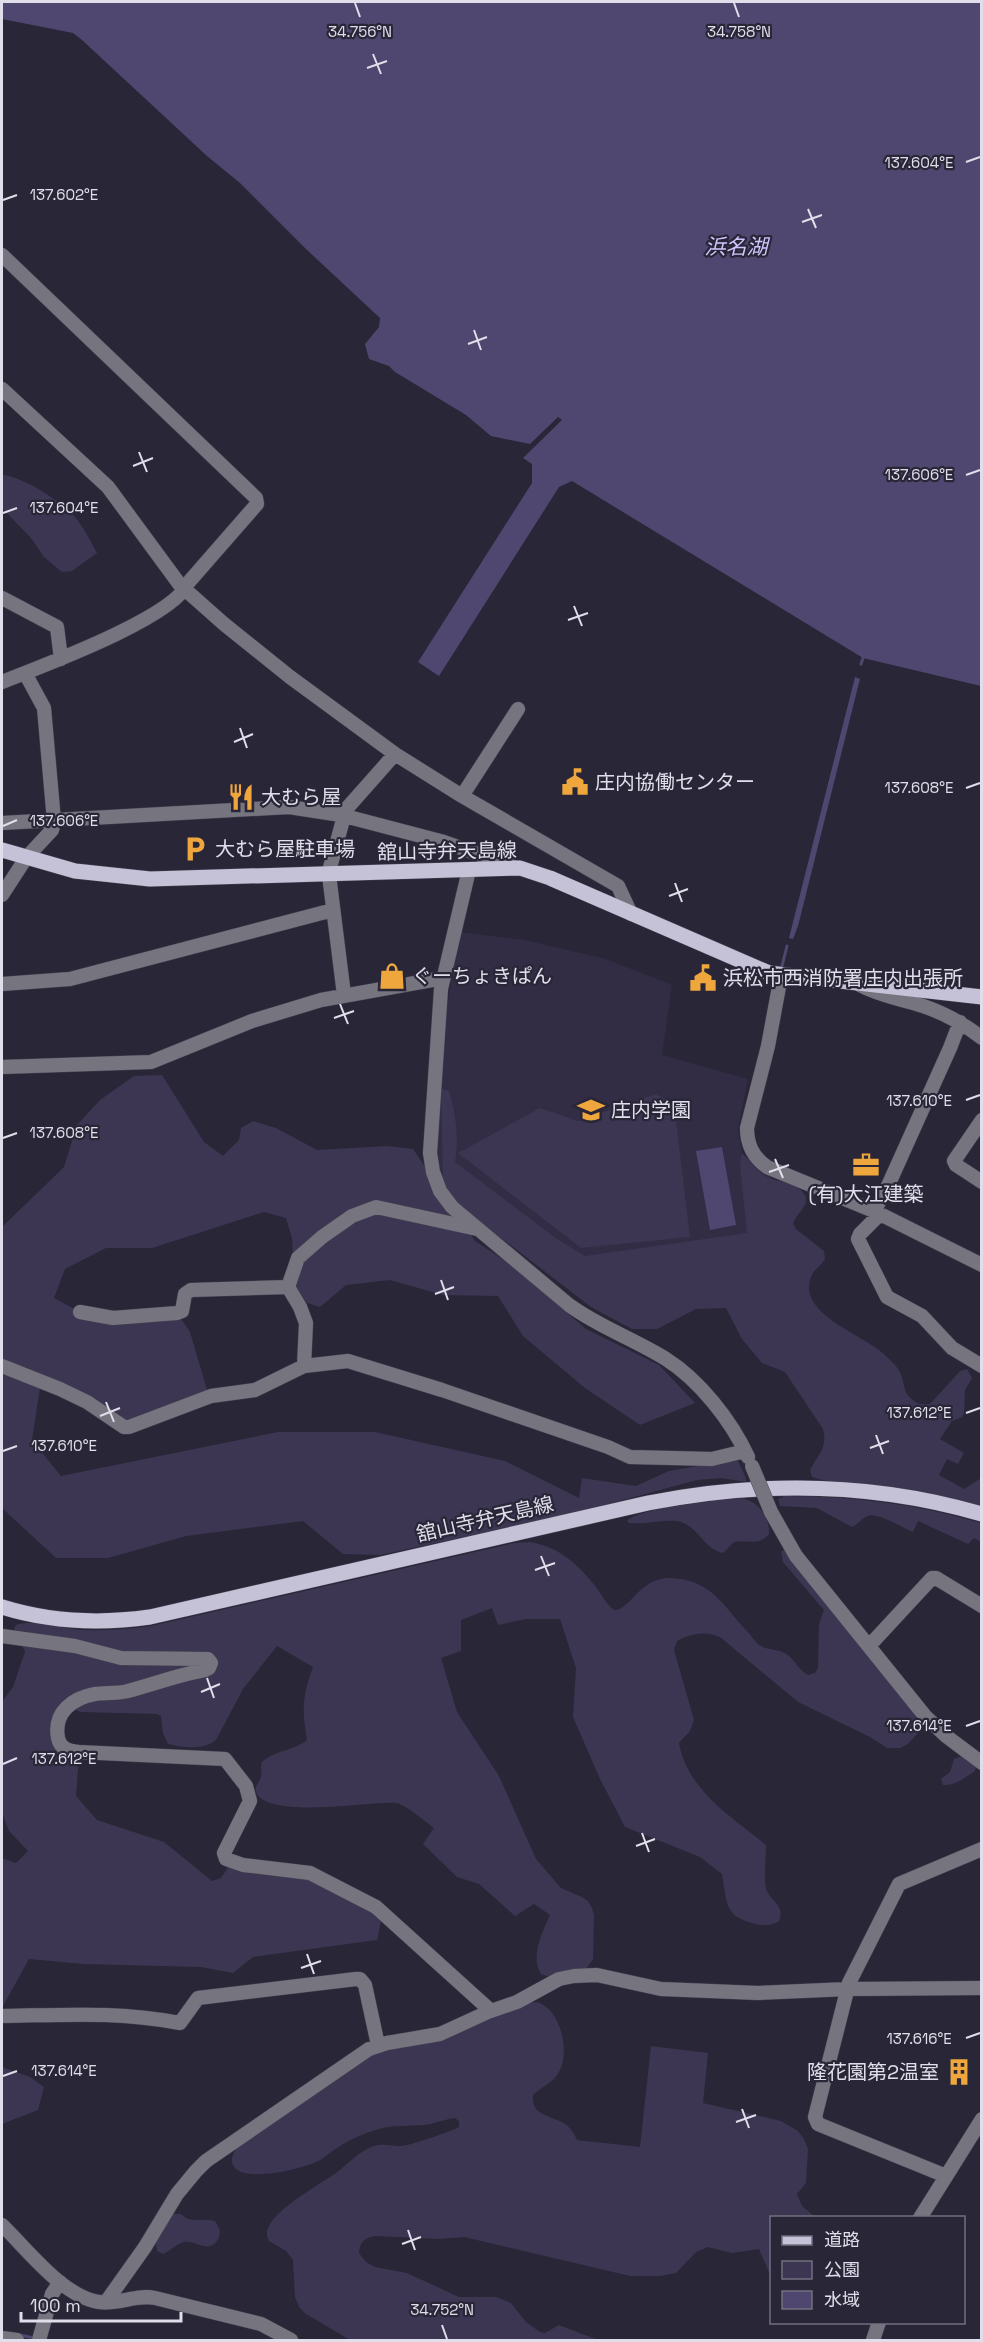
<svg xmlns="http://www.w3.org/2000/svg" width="983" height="2342" font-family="'Space Grotesk','Noto Sans JP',sans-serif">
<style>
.built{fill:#322c45}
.green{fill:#3c3652}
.water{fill:#504770}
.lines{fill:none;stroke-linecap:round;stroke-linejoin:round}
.stream{stroke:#504770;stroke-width:3}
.minor-casing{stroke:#464354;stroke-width:15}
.major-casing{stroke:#464354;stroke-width:16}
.minor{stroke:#76757f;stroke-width:14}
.major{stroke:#c5c1d6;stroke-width:15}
.minor-bridge-casing{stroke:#464354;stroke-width:15;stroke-linecap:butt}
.minor-bridge{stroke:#76757f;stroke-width:14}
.ticks{fill:none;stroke:#e0deea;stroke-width:2}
.labels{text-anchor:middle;stroke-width:4.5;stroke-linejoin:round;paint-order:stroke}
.poi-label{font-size:20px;fill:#e0deea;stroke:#292638;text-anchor:start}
.street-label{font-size:20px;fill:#e0deea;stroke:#292638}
.water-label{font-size:21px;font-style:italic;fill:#d0c5fd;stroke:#292638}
.ticks-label{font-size:15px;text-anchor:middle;fill:#e0deea;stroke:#292638;stroke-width:4.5;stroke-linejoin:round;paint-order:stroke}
</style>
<rect width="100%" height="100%" fill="#292638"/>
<path class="built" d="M459,932L525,940L606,959L672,985L662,1055L748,1079L738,1130L742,1153L774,1180L744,1252L569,1257L500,1239L443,1181L436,1160L447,1008Z"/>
<path class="green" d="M2,475C22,476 61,501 75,517C84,528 90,540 97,553L72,571L62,572L44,557L31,538L2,508Z
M162,1075L204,1142L223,1156L239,1140L241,1128L253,1121L276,1128L317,1150L387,1146L413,1149L475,1241L513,1266L586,1329L659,1365L695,1403L640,1425L585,1388L523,1336L498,1296L443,1295L390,1280L346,1285L320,1307L295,1299L292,1238L286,1218L264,1212L152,1248H106L65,1269L54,1298L80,1312L177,1313L190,1332L208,1393L118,1424L2,1360V1227L64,1167L77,1125L100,1100L134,1076Z
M441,1089L449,1091C456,1114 459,1139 455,1162L557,1239L585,1256L747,1233L740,1164L742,1153C749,1160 755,1168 762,1174C773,1183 803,1181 806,1199C807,1208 795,1215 793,1224L796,1229L824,1251L825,1259C821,1266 813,1270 811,1277C796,1315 868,1336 886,1356C891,1361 898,1367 901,1374C906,1389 902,1394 919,1404H930L960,1371L967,1369L972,1378L965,1390L964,1413L962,1417L952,1421L940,1439L964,1453L958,1464L947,1459L939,1475L964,1489L981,1478V1506C947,1497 912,1489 876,1485C856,1482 831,1484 812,1477L810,1470C818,1454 828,1448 823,1429L785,1372L762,1363L742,1339L726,1308L696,1309L657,1329H632L591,1307L452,1200L443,1181Z
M656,1094L674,1104L690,1237L581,1248L458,1153L540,1108L578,1121Z
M2,1372L40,1388L32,1440L61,1476L278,1432H375L505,1461L579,1498L582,1478L636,1486L669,1471L737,1459L746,1478V1482L722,1478L697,1480L568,1515L380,1555L343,1554L303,1521L186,1536L108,1558H56L2,1508Z
M785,1496C852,1496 917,1504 981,1523V1542L974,1538L968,1544L918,1521L913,1532C904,1528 876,1512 868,1516C862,1518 859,1524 852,1527L817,1508L780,1506L778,1499Z
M741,1498C758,1501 770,1517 769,1534C759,1547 747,1539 734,1542L723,1553C704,1549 699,1528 681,1522C669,1518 645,1525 629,1523L627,1521C638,1508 721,1500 741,1498Z
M530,1542C559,1547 578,1564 596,1587C602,1595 606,1604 614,1610C630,1611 639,1577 671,1578C712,1580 723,1606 747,1631C751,1635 755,1642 759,1645C768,1651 781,1648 789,1656C796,1662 799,1670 808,1675L815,1673L818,1668L819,1624L824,1610L783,1562L781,1551L784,1550L911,1707L919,1725L918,1733L908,1744L900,1748H887L870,1737L798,1702L720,1637C705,1631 691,1633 677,1641L674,1650L694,1720L690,1731L679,1743C688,1791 731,1816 766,1845C766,1856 763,1882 767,1891C772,1902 785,1906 779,1921C771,1926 766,1926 756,1924C724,1917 727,1903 722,1874L700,1857L625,1827L600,1779L573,1717L576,1668L560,1619H526L498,1625L492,1608L461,1620V1651L441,1658L457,1712L499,1776L536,1859L561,1888L582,1897L588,1901L592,1908L594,1915L593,1959L586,1969L553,1978L541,1974C530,1956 542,1933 550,1915L534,1904L515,1916L479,1884L457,1877L423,1844L434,1828C426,1822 405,1804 396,1803C372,1801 267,1820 256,1792C254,1785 261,1782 261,1775C262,1770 260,1767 262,1762C275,1750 294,1751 307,1740C302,1709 302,1697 313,1667L277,1646L243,1689L216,1740C204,1750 183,1748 168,1744L163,1733L161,1716L157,1714L81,1712L67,1707L54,1734L79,1756L76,1796L97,1820L164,1842L212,1881L221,1878L229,1866L299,1874L382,1915L377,1940L253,1957L233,1973L201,1967L84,1964L29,1959L2,2008V1858L16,1863L28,1851L9,1831L2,1813V1702L13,1687L25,1652L14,1629L16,1625C33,1619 63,1629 81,1630C105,1631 128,1629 151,1626L514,1543Z
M962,1756L976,1766L975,1771C966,1777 955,1786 943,1785L941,1779L950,1772L954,1759Z
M537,2002C560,2009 570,2049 560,2070C554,2083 542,2086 533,2095C531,2117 552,2115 565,2124C571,2128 574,2133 577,2140L640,2147L651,2046L708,2053L703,2103L781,2121L798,2131L804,2139L808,2149L806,2183L797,2194L802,2206L815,2217L772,2218L771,2277L759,2249L732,2253L708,2247L696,2252L676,2273L660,2276H630L464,2237L439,2239L375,2236C364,2238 360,2242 359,2253L366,2262L375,2267L407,2273L459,2297H496L511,2303L526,2322L540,2332L545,2333L559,2325L598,2340H350L306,2314L299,2307L295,2297L293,2260L286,2251L269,2241C267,2237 266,2233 268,2228C276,2208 319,2185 336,2173C349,2163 359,2151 374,2146C384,2143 392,2146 402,2146C408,2146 455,2130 459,2127V2121L455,2118C444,2119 435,2124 424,2125C409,2126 393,2125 379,2129C364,2133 349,2140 337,2148C330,2152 325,2158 318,2161C303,2169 247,2182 235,2168C229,2161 233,2154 237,2147L371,2053L527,2003Z
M2,2067L30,2077L44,2087L38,2110L2,2124Z
M173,2214H181C192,2225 202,2217 215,2221C219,2227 222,2232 218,2239C210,2255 196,2240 184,2242C176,2244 170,2251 163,2254L157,2251L155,2238Z"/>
<path class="water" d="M2,2H981V686L863,658L572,481L559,487L439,676L418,662L532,483V464L523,458L562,420L558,417L530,444L491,436L466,415L395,372L389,366L369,359L365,344L379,327L380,318L306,249L240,183L207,156L82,40L73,33L2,19Z
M855,677L860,679L798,926L793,939L789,938Z
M722,1147L736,1225L710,1230L696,1151Z"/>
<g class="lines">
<path class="stream" d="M861,664L863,658
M782,966L787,946
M20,2335L34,2338"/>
<defs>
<path id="minor" d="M2,255L256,498L257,504L188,583C174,618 39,667 2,682
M2,389L108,487L180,585L224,624L290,677L395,754L462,796L618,886L631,914
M2,598L57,627L61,659
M462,796L518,709
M341,815L444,842L514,867
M2,823L289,807L341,815L395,754
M469,870L441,989L430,1153L433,1172L440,1191L452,1207L569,1305C599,1327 634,1339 666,1359C699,1380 731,1420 748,1457
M328,875L344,816
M329,875L344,995
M2,895L26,858L52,830L54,821L44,708L25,673
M781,976L768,1046L747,1128C747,1145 753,1157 767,1167L874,1211L982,1265
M2,984L70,979L333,910
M860,985C880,996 902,999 923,1006C944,1013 964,1024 982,1038
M2,1067L151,1062L252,1021L321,1000L443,978
M982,1120L954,1161L956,1165L982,1182
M874,1211L887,1188L950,1048L960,1022
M880,1214L860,1234L858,1239L887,1297L922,1316L952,1348L982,1366
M80,1312L113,1318L177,1313L182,1311L185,1294L191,1290L288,1287
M2,1366L60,1389L87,1402L124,1427H129L211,1396L255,1390L304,1366L348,1361L442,1390L608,1447L630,1457L712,1459L745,1451
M304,1366L306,1323L300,1307L288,1287L298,1258L322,1237L352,1216L376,1207L477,1229
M771,1512L796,1556L925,1716L946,1736L982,1763
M2,1636L75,1646L121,1658L208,1659L211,1663L209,1668L205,1670C178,1675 154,1684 128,1691C117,1694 106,1692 95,1694C73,1698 53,1712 58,1738C60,1749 69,1751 79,1752L225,1759L246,1786L250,1801L224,1853L226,1859L243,1865L310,1873L376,1907L491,2011
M869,1646L932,1578H936L982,1606
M2,2016C65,2015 117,2011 180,2023L198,1998L356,1979H360L365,1985L378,2045
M946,2176L818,2124L815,2117L849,1983L899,1884L982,1849
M920,2218L982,2119
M2,2225C27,2249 63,2297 99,2302C118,2305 136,2294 155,2298L261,2324L291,2340
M106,2302L145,2247L177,2194L196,2171L206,2161L369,2049L387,2043L440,2034L488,2012L517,2002L559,1979L574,1976L597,1975L661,1989L758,1993L848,1989L982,1988
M2,2338L17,2340
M39,2340L52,2294L60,2282
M873,2340L879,2322"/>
<path id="major" d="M2,850L75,871L150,879L520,868L550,878L769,973L982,997
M2,1607C50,1622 100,1624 150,1617L648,1503C759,1481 872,1482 982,1514"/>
</defs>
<use href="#minor" class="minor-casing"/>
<use href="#major" class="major-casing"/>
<use href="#minor" class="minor"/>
<use href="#major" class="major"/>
<defs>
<path id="minor-bridge" d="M752,1466L771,1512"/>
</defs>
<use href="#minor-bridge" class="minor-bridge-casing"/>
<use href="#minor-bridge" class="minor-bridge"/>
</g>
<path class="ticks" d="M355,3L360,17M734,3L739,17M373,54L381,74M367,68L387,61M966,162L980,157M3,200L17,195M808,209L816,228M802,222L822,215M474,330L481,350M468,344L487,337M139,452L147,472M133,466L153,458M966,475L980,470M3,513L17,508M574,606L582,626M568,620L588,613M240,728L247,748M234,742L253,734M966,788L980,783M3,826L17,820M675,883L682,902M669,896L688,889M340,1004L348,1024M334,1018L354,1011M966,1100L980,1095M3,1138L17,1133M775,1159L783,1178M769,1172L789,1165M441,1280L448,1300M435,1294L454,1287M106,1402L114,1422M966,1413L980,1408M100,1416L120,1408M876,1435L883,1454M870,1448L889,1441M3,1451L17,1446M541,1556L549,1576M535,1570L555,1563M207,1678L214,1698M201,1692L220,1684M966,1726L980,1721M3,1764L17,1758M642,1833L649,1852M636,1846L655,1839M307,1954L314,1974M301,1968L321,1961M966,2038L980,2033M3,2076L17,2071M742,2109L749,2128M736,2122L756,2115M408,2230L415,2250M402,2244L421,2237M442,2325L447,2339"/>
<defs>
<symbol id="civic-bare" viewBox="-9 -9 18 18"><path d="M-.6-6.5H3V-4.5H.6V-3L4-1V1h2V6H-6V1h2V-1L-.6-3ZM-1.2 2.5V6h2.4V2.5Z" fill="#efa73d" stroke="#292638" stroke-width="2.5" paint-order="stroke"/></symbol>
<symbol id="restaurant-bare" viewBox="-9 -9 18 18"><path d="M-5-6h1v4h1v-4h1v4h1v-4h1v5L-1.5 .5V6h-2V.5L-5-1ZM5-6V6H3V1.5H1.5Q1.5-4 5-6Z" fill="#efa73d" stroke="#292638" stroke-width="2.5" paint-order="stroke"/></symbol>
<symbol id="parking-bare" viewBox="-9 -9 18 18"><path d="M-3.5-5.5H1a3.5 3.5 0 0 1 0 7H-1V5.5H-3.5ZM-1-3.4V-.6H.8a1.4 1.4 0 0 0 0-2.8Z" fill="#efa73d" stroke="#292638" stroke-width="2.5" paint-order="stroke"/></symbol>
<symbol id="shop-bare" viewBox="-9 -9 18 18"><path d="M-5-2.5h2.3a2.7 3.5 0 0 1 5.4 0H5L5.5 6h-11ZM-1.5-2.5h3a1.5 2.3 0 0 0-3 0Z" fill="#efa73d" stroke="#292638" stroke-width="2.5" paint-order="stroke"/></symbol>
<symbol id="school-bare" viewBox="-9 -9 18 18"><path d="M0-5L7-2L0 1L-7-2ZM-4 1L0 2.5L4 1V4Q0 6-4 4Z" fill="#efa73d" stroke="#292638" stroke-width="2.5" paint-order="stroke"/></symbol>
<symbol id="office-bare" viewBox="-9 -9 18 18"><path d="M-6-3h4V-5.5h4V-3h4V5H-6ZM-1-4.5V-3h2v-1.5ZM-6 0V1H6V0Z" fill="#efa73d" stroke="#292638" stroke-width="2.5" paint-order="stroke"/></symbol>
<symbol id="building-bare" viewBox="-9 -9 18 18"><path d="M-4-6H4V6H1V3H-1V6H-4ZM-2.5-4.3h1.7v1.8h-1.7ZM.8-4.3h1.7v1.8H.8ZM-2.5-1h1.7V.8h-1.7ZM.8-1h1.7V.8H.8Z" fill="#efa73d" stroke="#292638" stroke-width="2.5" paint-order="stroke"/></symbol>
</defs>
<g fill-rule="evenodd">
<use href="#civic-bare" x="556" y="763" width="38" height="38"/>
<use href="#restaurant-bare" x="222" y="778" width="38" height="38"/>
<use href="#parking-bare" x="176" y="830" width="38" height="38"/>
<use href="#shop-bare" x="373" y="957" width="38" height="38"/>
<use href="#civic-bare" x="684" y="959" width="38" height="38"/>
<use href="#school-bare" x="572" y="1091" width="38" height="38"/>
<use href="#office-bare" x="847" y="1146" width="38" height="38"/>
<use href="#building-bare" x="940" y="2053" width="38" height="38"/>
</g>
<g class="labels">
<g class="poi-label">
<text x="595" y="789">庄内協働センター</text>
<text x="261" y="804">大むら屋</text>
<text x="215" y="856">大むら屋駐車場</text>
<text x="412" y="983">ぐーちょきぱん</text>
<text x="723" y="985">浜松市西消防署庄内出張所</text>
<text x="611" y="1117">庄内学園</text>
<text x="866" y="1201" text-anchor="middle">(有)大江建築</text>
<text x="939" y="2079" text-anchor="end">隆花園第2温室</text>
</g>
<g class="street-label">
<text transform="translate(447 851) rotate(-1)" y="7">舘山寺弁天島線</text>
<text transform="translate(485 1519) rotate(-13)" y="7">舘山寺弁天島線</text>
</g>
<g class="water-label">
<text x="736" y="254">浜名湖</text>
</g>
</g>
<g class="ticks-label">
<text x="739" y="37">34.758°N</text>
<text x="360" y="37">34.756°N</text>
<text x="919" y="168">137.604°E</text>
<text x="64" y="200">137.602°E</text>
<text x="919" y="480">137.606°E</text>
<text x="64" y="513">137.604°E</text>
<text x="919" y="793">137.608°E</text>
<text x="64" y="826">137.606°E</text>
<text x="919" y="1106">137.610°E</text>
<text x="64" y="1138">137.608°E</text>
<text x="919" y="1418">137.612°E</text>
<text x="64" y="1451">137.610°E</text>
<text x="919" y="1731">137.614°E</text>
<text x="64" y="1764">137.612°E</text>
<text x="919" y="2044">137.616°E</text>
<text x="64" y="2076">137.614°E</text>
<text x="442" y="2315">34.752°N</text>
</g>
<rect width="983" height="2342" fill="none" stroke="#e0deea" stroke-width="6"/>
<rect x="770" y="2216" width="195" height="108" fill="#292638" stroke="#72707f" stroke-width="1.5"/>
<rect x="782" y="2236" width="30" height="9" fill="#c5c1d6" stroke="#72707f" stroke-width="1.5"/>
<text x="824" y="2246" font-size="18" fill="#e0deea">道路</text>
<rect x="782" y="2261" width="30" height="18" fill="#3c3652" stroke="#72707f" stroke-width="1.5"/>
<text x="824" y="2276" font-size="18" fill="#e0deea">公園</text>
<rect x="782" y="2291" width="30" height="18" fill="#504770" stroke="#72707f" stroke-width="1.5"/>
<text x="824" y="2306" font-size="18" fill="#e0deea">水域</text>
<path d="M21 2312v9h160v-9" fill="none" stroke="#e0deea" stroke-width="3"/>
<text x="30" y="2312" font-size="18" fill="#e0deea" stroke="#292638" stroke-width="4.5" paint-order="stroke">100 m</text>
</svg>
